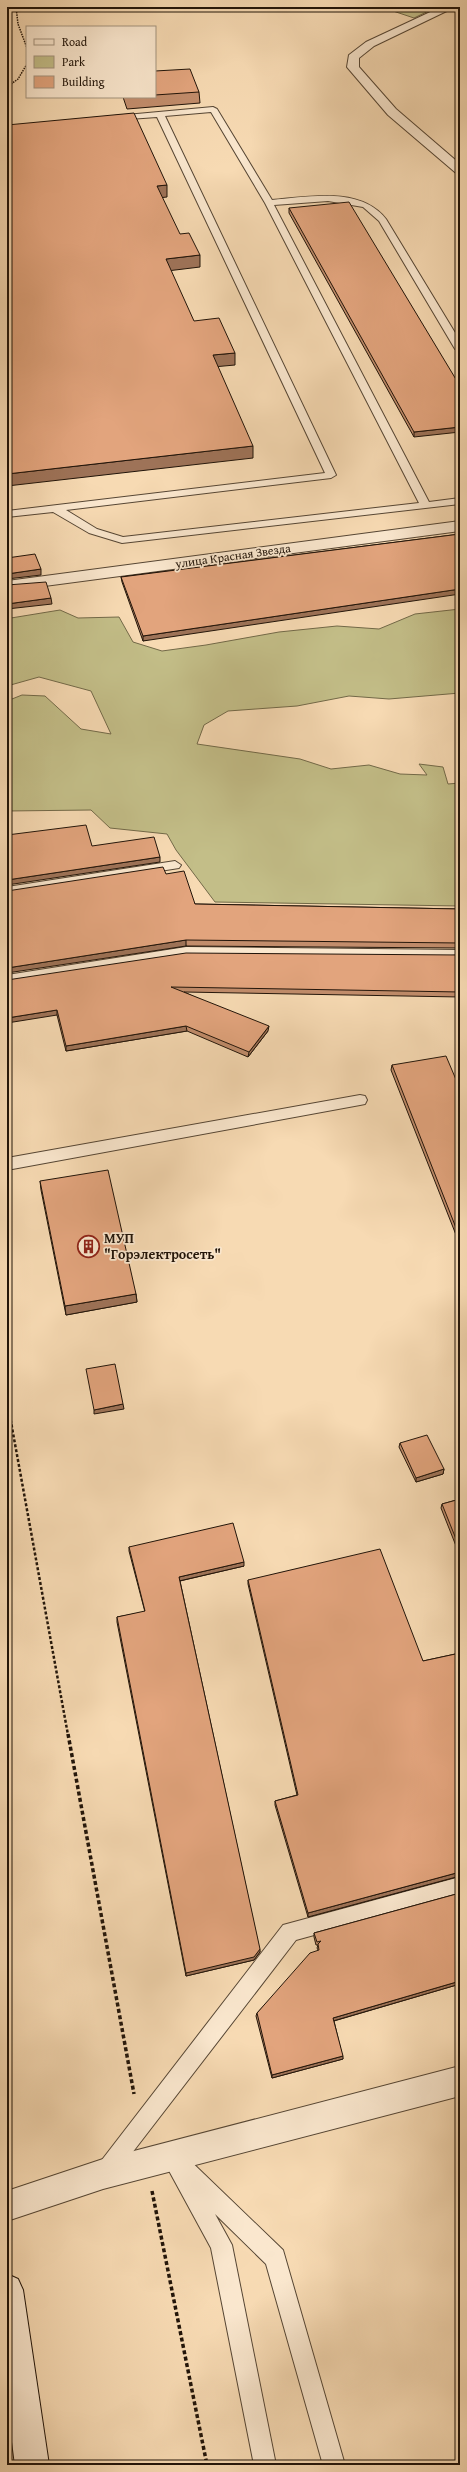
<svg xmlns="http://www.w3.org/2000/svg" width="467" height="2472" font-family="'Gentium Book Plus',serif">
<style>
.green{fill:#c3be88;stroke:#726948}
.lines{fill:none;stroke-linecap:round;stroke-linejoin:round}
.service-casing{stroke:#564634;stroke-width:2}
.minor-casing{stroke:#564634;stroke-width:2}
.secondary-casing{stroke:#211409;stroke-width:2}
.path-far2{stroke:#211409;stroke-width:1.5;stroke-dasharray:1.5 1;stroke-linecap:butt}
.path-far1{stroke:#211409;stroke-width:2.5;stroke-dasharray:3 2;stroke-linecap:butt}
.path{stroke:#211409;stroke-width:3.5;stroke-dasharray:4 2.5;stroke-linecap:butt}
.service{fill:#fae7ce;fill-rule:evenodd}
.minor{fill:#fae7ce;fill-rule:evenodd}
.secondary{fill:#fae7ce;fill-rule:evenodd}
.wall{fill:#c28d6c;stroke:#211409}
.shaded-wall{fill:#9e7358;stroke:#211409}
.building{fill:#e2a47d;stroke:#211409}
.labels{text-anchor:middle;stroke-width:3.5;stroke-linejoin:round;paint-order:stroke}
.far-street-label{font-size:12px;fill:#211409;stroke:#fae7ce}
.poi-label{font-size:14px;font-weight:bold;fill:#211409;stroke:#fae7ce;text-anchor:start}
</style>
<rect width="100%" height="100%" fill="#f7dab3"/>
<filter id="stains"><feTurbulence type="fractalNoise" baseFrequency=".005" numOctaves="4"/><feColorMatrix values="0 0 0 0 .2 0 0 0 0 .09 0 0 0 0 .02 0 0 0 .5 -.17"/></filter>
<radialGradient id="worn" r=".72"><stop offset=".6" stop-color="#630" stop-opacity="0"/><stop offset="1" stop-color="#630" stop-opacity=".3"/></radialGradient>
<path class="green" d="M381,7H437L414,18Z
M460,609V693L389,699L349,696L297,706L228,711L204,725L197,744L300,759L331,769L369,765L400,774L427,775L419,764L443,767L448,784L460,783V906L215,902L176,850L167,834L110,828L91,810L7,811V701L22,695L45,696L81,729L111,734L91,691L39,677L7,686V626L11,618L60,610L78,618L119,617L133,642L162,651L206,645L279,632L337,626L379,629L415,614Z"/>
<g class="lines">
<defs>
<path id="service" d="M213,107L217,109L272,200C308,197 360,186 386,219L460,341V352L455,349L379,221L363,207L328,201L274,205L429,502L460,498V504L122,543L89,533L53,512L7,517V511L325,473L157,117L115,120L111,118L115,116ZM211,112L265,203L419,503L123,537L97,529L66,510L331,478L336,475L165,116Z
M175,861L181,865L179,868L7,895V887Z
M186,947L460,950V960L186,957L7,985V975Z
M360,1095L365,1096L367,1100L365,1104L360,1105L7,1170V1158Z
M460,1877V1895L296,1940L112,2179L105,2182L98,2179L95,2172L98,2165L283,1925Z
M171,2146L178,2149L283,2250L345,2465H323L266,2264L215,2214L232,2245L276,2465H254L211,2248L161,2156L164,2149Z"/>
<path id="minor" d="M441,7H455L374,46L359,58V67L396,109L460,164V174L456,173L388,115L347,67L349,55L366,42Z
M460,521V531L7,591V581Z
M460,2066V2096L103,2189L7,2221V2191L103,2159Z"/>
<path id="secondary" d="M7,2274L18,2279L23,2290L49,2465H15L7,2404Z"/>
</defs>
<use href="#service" class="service-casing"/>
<use href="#minor" class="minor-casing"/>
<use href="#secondary" class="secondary-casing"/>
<path class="path-far2" d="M16,7L18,24L27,48
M7,87L18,79L27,64"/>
<path class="path-far1" d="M7,1400L68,1735"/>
<path class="path" d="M68,1734L134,2094
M152,2191L207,2465"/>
<use href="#service" class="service"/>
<use href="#minor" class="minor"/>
<use href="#secondary" class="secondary"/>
</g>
<path class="wall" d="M155,71L199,92L200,103L127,109L123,97H155Z
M289,208L460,386L414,437L289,213Z
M460,534L143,641L122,582L121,577Z
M166,874L195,904L460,909V948L186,946Z
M460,955V997L184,992L268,1031L248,1057L187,1031L66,1051L57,1015L7,980Z
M392,1065L460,1089V1245L391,1070Z
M40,1181L136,1294L137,1302L66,1315L41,1190Z
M400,1443L444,1469L443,1474L416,1482L399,1447Z
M460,1499V1556L441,1508L442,1504Z
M129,1547L244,1566L180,1581L260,1952L254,1960L186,1976L117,1622V1617L145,1612L129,1551Z
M248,1580L423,1661L460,1653V1876L308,1917L275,1805V1801L297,1795L248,1584Z
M460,1893V1984L334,2021L343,2059L272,2078L256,2016L257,2013L318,1950L317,1948L318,1945H316L314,1937V1933Z"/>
<path class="shaded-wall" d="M167,185V197L158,198L157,186Z
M200,255V267L167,271L166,259Z
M235,353V365L213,367V355Z
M460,427V432L414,437V432Z
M253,446V458L7,486V474Z
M41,569V575L7,579V574Z
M460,589V594L143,641V636Z
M51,598L52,604L7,609V604Z
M160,857V862L7,885V880Z
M186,940V946L7,973V968Z
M57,1010V1015L7,1023V1018Z
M186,1026L187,1031L66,1051V1046Z
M269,1026L268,1031L248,1057L249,1052Z
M136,1294L137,1302L66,1315L65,1306Z
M123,1404L124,1409L94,1414V1410Z
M444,1469L443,1474L416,1482V1478Z
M244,1562V1566L179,1581V1577Z
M460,1872V1876L308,1917V1913Z
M260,1949V1952L254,1960L186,1976V1973Z
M460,1981V1984L333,2021V2018Z
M343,2056V2059L272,2078V2075Z"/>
<path class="building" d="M190,69L199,92L155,95V71Z
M134,113L167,185L157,186L180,234L189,233L200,255L166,259L194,321L219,318L235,353L213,355L253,446L7,474V125Z
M349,202L460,386V427L414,432L289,208Z
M460,534V589L143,636L121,577Z
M35,554L41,569L7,574V558Z
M46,582L51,598L7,604V585Z
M86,825L92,846L154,837L160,857L7,880V835Z
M163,867L166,874L184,871L195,904L460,909V943L186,940L7,968V891Z
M186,953L460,955V992L171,987L269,1026L249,1052L186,1026L66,1046L57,1010L7,1018V980Z
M446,1056L460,1089V1238L392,1065Z
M108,1170L136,1294L65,1306L40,1181Z
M115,1364L123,1404L94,1410L86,1369Z
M427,1435L444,1469L416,1478L400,1443Z
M460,1499V1549L442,1504Z
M233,1523L244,1562L179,1577L260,1949L254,1957L186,1973L117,1617L145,1611L129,1547Z
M380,1549L423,1661L460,1653V1872L308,1913L275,1801L298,1795L248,1580Z
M460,1893V1981L333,2018L343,2056L272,2075L257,2013L310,1953L319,1950L318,1944L321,1941L317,1942L314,1933Z"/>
<defs>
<symbol id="building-ring" viewBox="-11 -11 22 22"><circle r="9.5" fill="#fae7ce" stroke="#8f2418" stroke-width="1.5"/><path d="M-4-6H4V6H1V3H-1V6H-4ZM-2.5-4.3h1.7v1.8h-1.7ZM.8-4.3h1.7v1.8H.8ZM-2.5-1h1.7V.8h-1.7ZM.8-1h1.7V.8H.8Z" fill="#8f2418"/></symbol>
</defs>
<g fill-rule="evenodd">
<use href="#building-ring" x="76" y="1234" width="25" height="25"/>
</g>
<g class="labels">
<g class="far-street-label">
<text transform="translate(233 556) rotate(-8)" y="4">улица Красная Звезда</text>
</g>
<g class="poi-label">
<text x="104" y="1243">МУП<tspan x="104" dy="16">"Горэлектросеть"</tspan></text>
</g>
</g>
<rect width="467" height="2472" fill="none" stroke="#f7dab3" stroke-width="24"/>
<rect x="8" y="8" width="451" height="2456" fill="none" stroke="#211409" stroke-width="2"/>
<rect x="12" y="12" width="443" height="2448" fill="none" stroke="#211409"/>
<rect x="26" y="26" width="130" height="72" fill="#fae7ce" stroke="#a3937f"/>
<rect x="34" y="39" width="20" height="6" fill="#fae7ce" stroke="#a3937f"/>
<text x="62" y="46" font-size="12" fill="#211409">Road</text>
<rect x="34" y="56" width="20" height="12" fill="#c3be88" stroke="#a3937f"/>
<text x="62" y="66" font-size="12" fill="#211409">Park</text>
<rect x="34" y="76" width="20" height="12" fill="#e2a47d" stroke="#a3937f"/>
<text x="62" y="86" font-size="12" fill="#211409">Building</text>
<rect width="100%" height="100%" filter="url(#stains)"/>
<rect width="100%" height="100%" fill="url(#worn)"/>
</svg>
